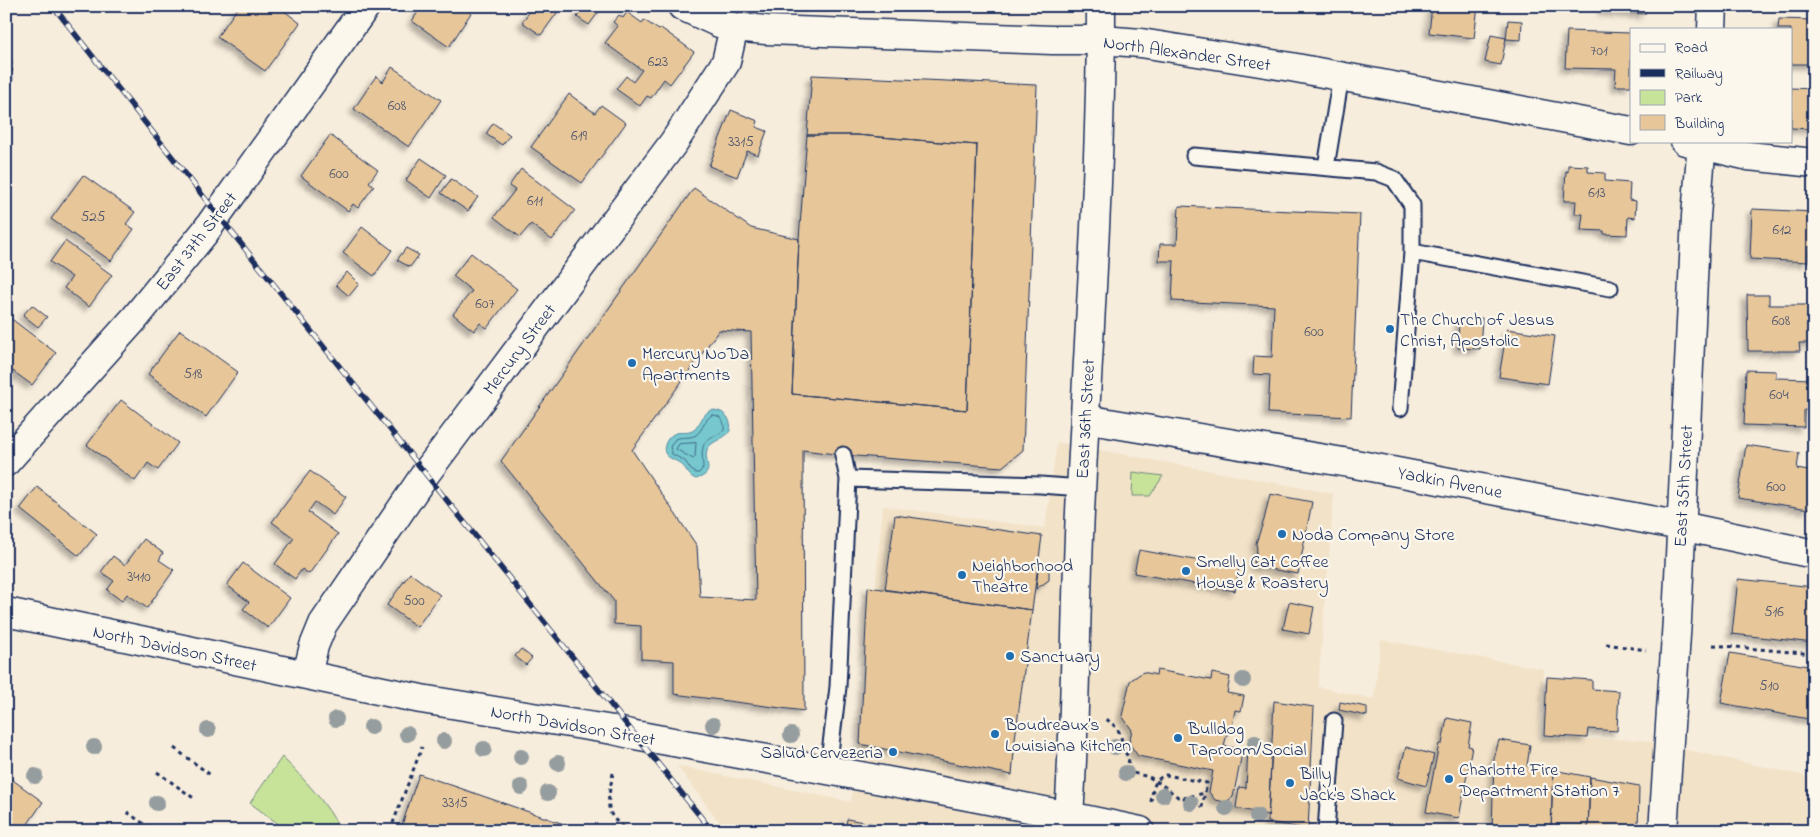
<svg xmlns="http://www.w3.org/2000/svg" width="1820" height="837" font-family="'Indie Flower',sans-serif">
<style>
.built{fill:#f2e2c8}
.green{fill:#c7e39a;stroke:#71897c}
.water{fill:#76c7ce;stroke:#528aa1}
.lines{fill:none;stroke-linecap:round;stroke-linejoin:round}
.shore{stroke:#3f6c8b;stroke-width:1}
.building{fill:#e7c79a;stroke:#1b2f5e;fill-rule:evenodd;filter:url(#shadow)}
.lane-casing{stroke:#1b2f5e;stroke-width:19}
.street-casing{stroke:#1b2f5e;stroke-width:31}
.secondary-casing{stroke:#1b2f5e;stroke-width:31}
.path{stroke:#1b2f5e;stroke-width:3;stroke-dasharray:4 4;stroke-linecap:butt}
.lane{stroke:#fbf7ec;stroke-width:15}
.street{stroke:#fbf7ec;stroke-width:28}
.secondary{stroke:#fbf7ec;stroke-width:28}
.rail-casing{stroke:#1b2f5e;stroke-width:5.5}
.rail{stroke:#fbf7ec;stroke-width:4;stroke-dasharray:11;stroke-linecap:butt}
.tree{fill:#969d9f}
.poi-dot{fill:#1f6fb2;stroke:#fbf7ec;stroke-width:2}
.labels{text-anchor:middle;stroke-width:4.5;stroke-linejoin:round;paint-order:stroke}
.number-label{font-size:15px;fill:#4e556d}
.street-label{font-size:18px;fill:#1b2f5e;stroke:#fbf7ec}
.poi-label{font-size:18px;fill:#1b2f5e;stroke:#fbf7ec;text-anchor:start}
</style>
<defs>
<filter id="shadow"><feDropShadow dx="-4.5" dy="4.5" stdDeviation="2.5" flood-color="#0004"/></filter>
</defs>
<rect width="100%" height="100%" fill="#f7eddc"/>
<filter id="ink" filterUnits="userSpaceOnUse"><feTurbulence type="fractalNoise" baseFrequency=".02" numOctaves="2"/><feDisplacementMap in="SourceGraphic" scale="10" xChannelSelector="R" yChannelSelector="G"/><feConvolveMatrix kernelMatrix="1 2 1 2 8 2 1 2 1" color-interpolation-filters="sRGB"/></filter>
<g filter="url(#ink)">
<path class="built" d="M1057,442L1334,494L1318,687L1374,699L1381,640L1544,669L1538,738L1642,740L1814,778V831H726L677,766L851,802L860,744L883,506L1045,528Z"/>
<path class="green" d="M1133,472L1163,476L1150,496H1132Z
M282,757C304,779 327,803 341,831H288L250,803Z"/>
<path class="water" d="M711,410C718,410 724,412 728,418C739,439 712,437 707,450C703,462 717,473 696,479C688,476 688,471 683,466C676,458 661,459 665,445C666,441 669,437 672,435C678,430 687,435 694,430C701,424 701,415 711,410Z"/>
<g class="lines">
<path class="shore" d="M712,415C721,415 725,421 724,430C721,434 719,434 714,436C698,443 703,455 703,468L699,473H696L691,470L685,461L672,454L670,447L675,439C682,436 689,439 696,435C703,430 704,420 712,415Z
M696,443L695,457L693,459L676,449L679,444Z"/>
</g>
<path class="building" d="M239,6H278L300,23L265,71L217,37Z
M422,6H462L471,13L449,47L412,21Z
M534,6H562L541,35L522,22Z
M584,6H603L589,25L577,17Z
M1432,6H1478L1474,38L1429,33Z
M1604,6H1646L1645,14L1603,11Z
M627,12L642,23L644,20L659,30L661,28L694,52L670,84L664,79L651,98L647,96L640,106L616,89L626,76L633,82L642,70L605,43L618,26L613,22L619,15L623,18Z
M1779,19L1814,20V64H1791V29H1778Z
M1508,20L1522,21L1521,40L1506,39Z
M1567,31L1631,33V86H1615L1616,69L1565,68Z
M1491,35L1506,38L1501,65L1485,62Z
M392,67L441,100L409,147L354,109L376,76L383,82Z
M812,75L1037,85L1023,450L1002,467L843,455L803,450L804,711L674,694V661L641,659V626L614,624V601L501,461L694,188L751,228L799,239L792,394L967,410L977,145L856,135H807ZM719,330L751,332L756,600L700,597L697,546L632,450Z
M1791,88L1814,89V129L1791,128Z
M569,94L595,113L601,105L626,123L582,183L531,147Z
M731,110L758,121L756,127L767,131L758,155L747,151L737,177L709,166Z
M493,123L510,135L502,145L486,134Z
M330,135L378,170L369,182L374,186L358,208L353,204L348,211L301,176Z
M807,135H856L977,145L967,410L792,394L799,239Z
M421,158L446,175L431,198L406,180Z
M1568,165L1588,166V172L1605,173V181L1630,183L1629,200L1636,201L1635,218L1628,217L1627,235L1604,234V231L1581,230L1583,214H1575L1576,201H1564L1566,171L1568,172Z
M521,169L575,210L552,240L531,224L520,237L494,217L515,190L509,186Z
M83,175L135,212L126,224L134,229L111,261L51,219Z
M451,179L478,197L468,211L441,193Z
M1179,206L1360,214L1351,417L1268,413L1270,375L1253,374L1254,356L1272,357L1274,306L1172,301L1174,261H1159L1160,244H1177Z
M1752,209L1814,212V247H1809L1808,262L1750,259Z
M362,227L392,250L374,276L343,253Z
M65,241L112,275L89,307L64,288L72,277L50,262Z
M406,248L419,255L410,267L397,260Z
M471,253L517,289L487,328L480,323L474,331L453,314L472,291L453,276Z
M347,272L359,284L349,296L336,285Z
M1747,295H1769V305H1814V335H1812V343H1799L1800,351H1748Z
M32,305L47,317L38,327L23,315Z
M9,317L56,353L32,385L6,366V321Z
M1459,318H1482L1480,349L1458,348Z
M1507,329L1555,336L1548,384L1499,377Z
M180,330L238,372L206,417L148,374Z
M1746,370L1776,371V378L1814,379V410H1804V427L1744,425Z
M121,400L178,443L158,470L148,463L135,481L87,445Z
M1746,445L1799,453L1797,469L1814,472L1809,509L1738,498Z
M310,471L346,497L333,515L315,502L308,512L338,534L309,574L302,569L295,579L275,564L294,538L272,522Z
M37,487L97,534L79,556L20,509Z
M1270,494L1312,502L1298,574L1254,566L1257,549L1256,543L1264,520Z
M895,515L1042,536L1032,610L885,590Z
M144,539L163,553L159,560L174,570L147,608L127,594L122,601L107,590L114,581L101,572L113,556L125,565Z
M1139,550L1239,568L1235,591L1134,573Z
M1039,561L1049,571V580L1036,589Z
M243,563L290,598L268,628L243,609L249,602L227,585Z
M410,573L440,595L417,627L387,605Z
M1738,579L1814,587V643L1732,634Z
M868,587L1032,610L1015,739L1012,775L860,744Z
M1289,602L1314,607L1309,634L1283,629Z
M521,649L532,658L526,665L515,656Z
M1730,653L1814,667V720L1721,703Z
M1157,670L1211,680L1212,673L1230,677L1227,693L1244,696L1241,711L1235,710L1231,734L1227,733L1224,746L1243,749L1233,797L1226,802L1215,800L1209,792L1213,771L1138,756L1129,743L1132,730L1122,716L1130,681L1143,672L1156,675Z
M1547,677L1592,680V689L1619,691L1617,731L1588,729L1587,738L1544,735Z
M1274,701L1314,707L1308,829L1268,822Z
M1340,702L1367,707V716L1339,710Z
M1447,718L1472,723L1468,746L1472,747L1459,818L1426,812L1439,744H1442Z
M1499,740L1530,745L1527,766L1553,770L1551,831H1492L1494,759Z
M1406,747L1434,755L1426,786L1398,778Z
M1248,748L1272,751L1268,815L1236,808L1239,787L1246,788Z
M1553,770L1590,777L1588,831H1551Z
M419,774L584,831H400Z
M6,775L43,802L23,831H6Z
M1590,777L1639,786L1638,831H1588Z
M847,819L914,831H845Z
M1717,825L1746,831H1716Z"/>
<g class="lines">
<defs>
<path id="lane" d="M1194,156L1376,172L1394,179L1412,205V252
M1326,167L1341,76
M1400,408L1412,252L1610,288
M848,479L1040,485L1082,488
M828,769L838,687L848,479L843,455
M1326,831L1334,721"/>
<path id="street" d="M682,6L719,23L734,27L766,30L1052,40H1101L1141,43L1291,67L1631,131
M1712,29L1713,6
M1685,141L1748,156L1814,163
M1085,419L1355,464L1681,526L1814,554
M6,462L135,318L205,232L366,6
M307,674L314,646L323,624L426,473L674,142L726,62L734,27
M1663,831L1677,620L1696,216L1702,141"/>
<path id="secondary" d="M6,612L421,699L613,730L635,735C804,766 973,795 1140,831
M1068,831C1076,725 1075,618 1080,512C1088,343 1101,175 1101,6"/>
</defs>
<use href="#lane" class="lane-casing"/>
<use href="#street" class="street-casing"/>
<use href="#secondary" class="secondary-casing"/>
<path class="path" d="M6,54L11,62L12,82
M1606,644L1646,650
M1713,645L1814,654
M1106,719C1128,733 1117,743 1129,758L1128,766L1133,773L1149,777L1161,784L1178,797L1183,798L1205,793
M174,748L212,776
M157,772L195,799
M613,773C608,801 601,817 632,831
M1151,802C1153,790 1153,779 1166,775L1207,783L1201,811
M127,812L154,831
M390,831L422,747"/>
<use href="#lane" class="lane"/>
<use href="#street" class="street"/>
<use href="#secondary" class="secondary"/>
<defs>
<path id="rail" d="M53,6L218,215L712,831"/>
</defs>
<use href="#rail" class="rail-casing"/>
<use href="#rail" class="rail"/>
</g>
<g class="tree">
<circle cx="1243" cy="680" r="8"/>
<circle cx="336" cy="719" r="8"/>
<circle cx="713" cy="725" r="8"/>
<circle cx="371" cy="727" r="8"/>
<circle cx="208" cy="730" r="8"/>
<circle cx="407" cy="734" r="8"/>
<circle cx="791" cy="735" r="8"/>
<circle cx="444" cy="741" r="8"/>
<circle cx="1255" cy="743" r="8"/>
<circle cx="94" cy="747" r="8"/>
<circle cx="1115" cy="747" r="8"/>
<circle cx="484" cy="749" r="8"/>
<circle cx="521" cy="757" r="8"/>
<circle cx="558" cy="763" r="8"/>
<circle cx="1126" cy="773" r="8"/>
<circle cx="35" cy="776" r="8"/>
<circle cx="521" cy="787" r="8"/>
<circle cx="548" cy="793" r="8"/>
<circle cx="1163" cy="795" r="8"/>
<circle cx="157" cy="803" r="8"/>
<circle cx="1191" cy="803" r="8"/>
<circle cx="1226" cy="808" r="8"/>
<circle cx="1257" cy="816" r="8"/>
</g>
</g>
<g class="poi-dot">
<circle cx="1390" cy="329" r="5"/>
<circle cx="632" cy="363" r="5"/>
<circle cx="1282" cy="534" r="5"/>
<circle cx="1186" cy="571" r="5"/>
<circle cx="962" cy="575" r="5"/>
<circle cx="1010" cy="656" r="5"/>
<circle cx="995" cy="734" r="5"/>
<circle cx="1178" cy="738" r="5"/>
<circle cx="893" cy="752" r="5"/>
<circle cx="1449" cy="779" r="5"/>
<circle cx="1290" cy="783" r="5"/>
</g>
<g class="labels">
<g class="number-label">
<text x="1599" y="55">701</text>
<text x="658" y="66">623</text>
<text x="397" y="110">608</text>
<text x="579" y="140">619</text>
<text x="741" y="146">3315</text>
<text x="339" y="178">600</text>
<text x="1597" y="197">613</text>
<text x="535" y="205">611</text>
<text x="93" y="221">525</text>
<text x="1782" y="234">612</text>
<text x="485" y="308">607</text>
<text x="1781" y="325">608</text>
<text x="1314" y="336">600</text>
<text x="193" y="378">518</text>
<text x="1779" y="399">604</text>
<text x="1776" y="491">600</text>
<text x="139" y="581">3410</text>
<text x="414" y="605">500</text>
<text x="1774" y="616">516</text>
<text x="1769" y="690">510</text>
<text x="455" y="807">3315</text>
</g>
<g class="street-label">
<text transform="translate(1187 53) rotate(8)" y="6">North Alexander Street</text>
<text transform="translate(196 241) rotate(-52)" y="6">East 37th Street</text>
<text transform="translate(519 349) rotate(-53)" y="6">Mercury Street</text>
<text transform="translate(1085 419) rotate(-87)" y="6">East 36th Street</text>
<text transform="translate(1450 482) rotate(11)" y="6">Yadkin Avenue</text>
<text transform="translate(1683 486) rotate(-87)" y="6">East 35th Street</text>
<text transform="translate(175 648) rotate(12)" y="6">North Davidson Street</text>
<text transform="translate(573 725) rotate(10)" y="6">North Davidson Street</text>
</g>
<g class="poi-label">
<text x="1400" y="325">The Church of Jesus<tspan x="1400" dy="21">Christ, Apostolic</tspan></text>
<text x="642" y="359">Mercury NoDa<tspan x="642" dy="21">Apartments</tspan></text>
<text x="1292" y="540">Noda Company Store</text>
<text x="1196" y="567">Smelly Cat Coffee<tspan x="1196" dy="21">House &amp; Roastery</tspan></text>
<text x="972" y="571">Neighborhood<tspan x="972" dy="21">Theatre</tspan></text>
<text x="1020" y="662">Sanctuary</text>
<text x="1005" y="730">Boudreaux’s<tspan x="1005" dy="21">Louisiana Kitchen</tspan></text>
<text x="1188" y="734">Bulldog<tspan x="1188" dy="21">Taproom/Social</tspan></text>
<text x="883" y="758" text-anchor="end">Salud Cervezeria</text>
<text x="1459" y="775">Charlotte Fire<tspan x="1459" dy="21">Department Station 7</tspan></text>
<text x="1300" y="779">Billy<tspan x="1300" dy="21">Jack's Shack</tspan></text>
</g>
</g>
<rect width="1820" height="837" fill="none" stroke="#fbf7ec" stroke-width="25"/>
<rect x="12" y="12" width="1795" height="812" fill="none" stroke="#1b2f5e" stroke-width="2" filter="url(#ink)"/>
<rect x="1630" y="28" width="162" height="115" fill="#fbf7ec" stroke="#a1a7b3"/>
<rect x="1640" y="44" width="25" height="8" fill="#fbf7ec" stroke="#a1a7b3"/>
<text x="1675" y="52" font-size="15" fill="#1b2f5e">Road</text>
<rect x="1640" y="69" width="25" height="8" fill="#1b2f5e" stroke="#a1a7b3"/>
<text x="1675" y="78" font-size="15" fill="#1b2f5e">Railway</text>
<rect x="1640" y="90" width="25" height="15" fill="#c7e39a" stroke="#a1a7b3"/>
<text x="1675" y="102" font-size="15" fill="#1b2f5e">Park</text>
<rect x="1640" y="115" width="25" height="15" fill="#e7c79a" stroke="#a1a7b3"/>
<text x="1675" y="128" font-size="15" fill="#1b2f5e">Building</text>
</svg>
